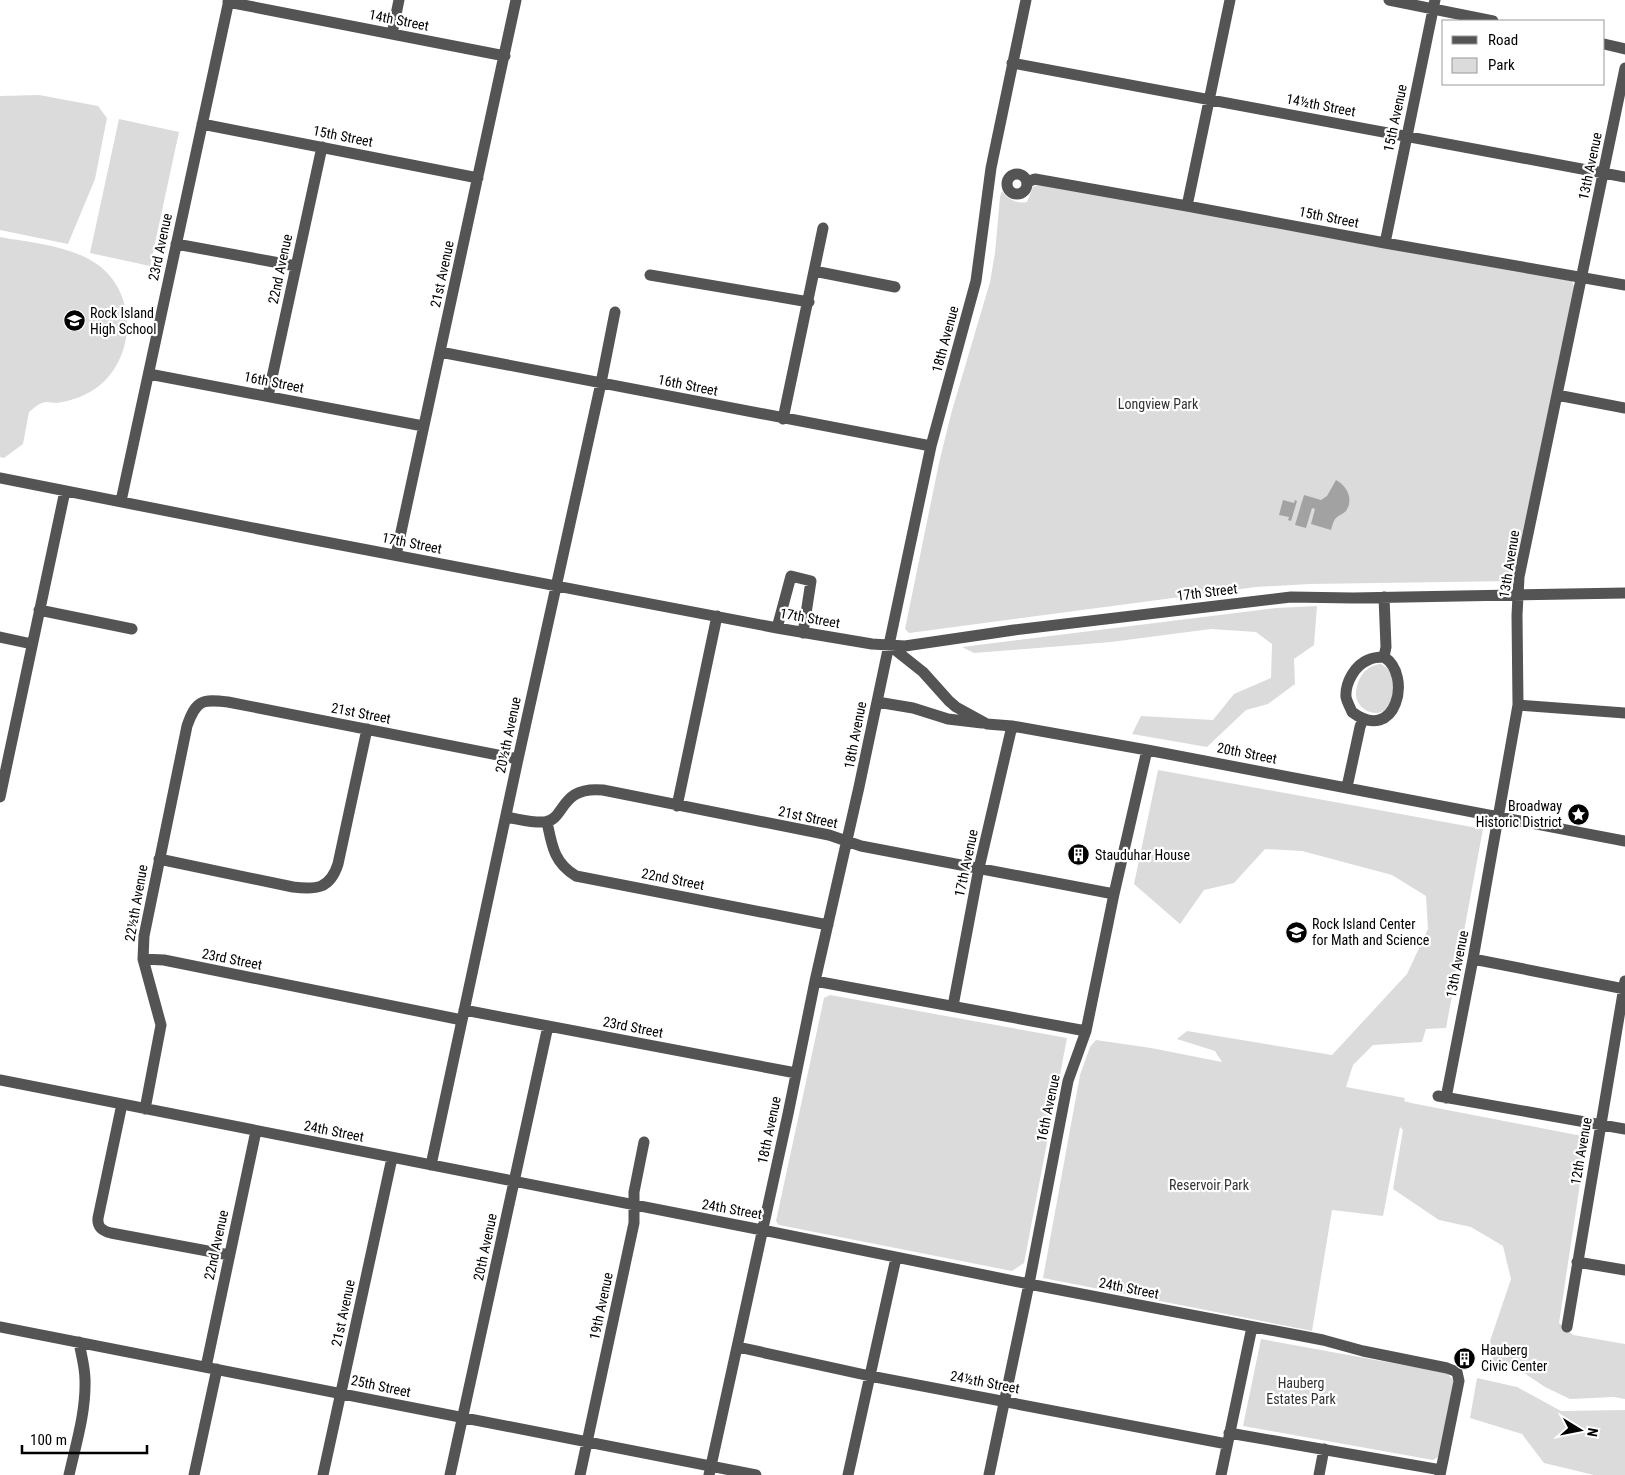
<svg xmlns="http://www.w3.org/2000/svg" width="1625" height="1475" font-family="'Roboto Condensed',sans-serif">
<style>
.green{fill:#dbdbdb}
.water{fill:#a2a2a2}
.lines{fill:none;stroke-linecap:round;stroke-linejoin:round}
.minor{stroke:#545454;stroke-width:11}
.labels{text-anchor:middle;stroke-width:4.5;stroke-linejoin:round;paint-order:stroke}
.street-label{font-size:14px;fill:#000;stroke:#fff}
.poi-label{font-size:14px;fill:#000;stroke:#fff;text-anchor:start}
.park-label{font-size:14px;fill:#323232;stroke:#fff}
</style>
<rect width="100%" height="100%" fill="#fff"/>
<path class="green" d="M39,95L98,106L107,118L95,179L68,244L0,230V96Z
M119,119L179,132L150,266L90,253Z
M1040,184L1572,281L1575,289L1512,581L1310,584L1256,587L909,633L905,629L939,463L951,414L990,282L995,253L1000,197L1002,191C1008,200 1018,204 1027,202L1033,187Z
M0,237C28,242 68,246 92,261C137,287 138,354 99,386C87,395 72,401 57,403C52,403 46,401 42,403C38,404 33,409 29,412L23,444L4,458L0,457Z
M1317,606L1314,645L1294,659L1295,684L1268,704L1246,710L1207,747L1132,734L1141,716L1213,720L1234,694L1271,678L1272,644L1256,632L1211,629L1111,642L974,653L962,647L1276,608Z
M1381,664C1382,665 1387,668 1388,669C1396,678 1394,700 1386,709C1376,719 1355,709 1356,693C1357,678 1366,665 1381,664Z
M1158,770L1483,829L1446,1028L1426,1029L1422,1042L1373,1045L1353,1065L1346,1087L1405,1098L1404,1101L1411,1103L1587,1137L1559,1323L1573,1335L1625,1344V1399L1614,1397L1570,1399L1545,1387L1518,1369L1494,1365L1490,1341L1511,1279L1503,1246L1471,1227L1439,1220L1393,1189L1403,1130L1400,1127L1383,1216L1332,1210L1312,1331L1043,1278L1080,1075L1090,1047L1096,1040L1151,1048L1222,1062L1215,1051L1177,1039L1187,1031L1332,1055L1407,974L1428,929L1426,896L1392,875L1302,851L1265,849L1234,883L1204,890L1180,924L1134,884Z
M830,995L1067,1038L1024,1263L1012,1271L779,1225L776,1221L824,998Z
M1261,1339L1447,1373L1454,1381L1438,1457L1433,1460L1243,1426Z
M1477,1378L1517,1387L1561,1411L1625,1410V1475H1594L1544,1463L1522,1434L1470,1418Z"/>
<path class="water" d="M1336,480C1347,486 1354,499 1346,511C1343,514 1339,515 1336,518C1333,521 1332,527 1331,530L1311,524L1315,509L1312,508L1306,528L1295,525L1304,495L1321,500L1327,496Z
M1283,500L1294,503L1295,500L1297,501L1291,521L1288,520L1289,517L1279,515Z"/>
<g class="lines">
<path class="minor" d="M1389,0L1493,21
M228,2L505,56
M392,34L399,0
M1604,44L1625,49
M1012,63L1625,177
M202,124L478,178
M1007 184a10 10 0 1 1 20 0a10 10 0 1 1-20 0Z
M1027,182L1035,179L1187,206L1385,243L1625,285
M1187,206L1230,0
M1385,243L1435,0
M176,244L296,266
M814,271L895,287
M650,275L809,302
M440,352L931,446
M149,374L423,426
M1557,395L1625,408
M268,396L322,147
M783,419L823,228
M0,478L294,536L777,628L872,644L905,646L1014,630L1291,597L1353,598L1625,593
M121,501L229,0
M396,555L516,0
M39,610L132,629
M777,628L791,576L811,581L803,633
M0,637L32,644
M889,645L923,672L949,701L956,707L987,724L1012,726L1147,750L1625,841
M1384,657C1413,675 1396,745 1352,712C1350,707 1347,702 1346,697C1345,683 1355,665 1368,660C1372,658 1378,657 1384,657Z
M1384,657L1386,647L1384,597
M877,702L913,708L948,719L982,723
M1518,705L1625,713
M1347,787L1360,727L1363,719
M0,797L65,491
M677,806L717,616
M506,817C519,819 532,823 545,822C566,819 559,786 603,790L829,835L861,846L1114,894
M547,822C552,846 554,863 576,876L828,925
M159,859L293,887C316,890 330,889 338,864L367,729
M143,959L164,960L462,1020
M1473,959L1625,989
M815,981L1086,1031
M953,1006L979,868L1012,726
M464,1010L796,1073
M0,1080L762,1230L1029,1284L1323,1340L1363,1351L1447,1368L1457,1372L1459,1381L1440,1475
M1438,1096L1625,1129
M1446,1098L1473,959L1518,705L1517,615L1519,577L1625,68
M122,1104L98,1218C97,1228 103,1231 111,1233L229,1255
M145,1109L161,1025L143,959L144,936L187,726C196,700 202,699 228,702L518,759
M431,1165L518,759L601,383L615,312
M1577,1262L1625,1270
M0,1327L756,1475
M1567,1327L1625,981
M738,1347L870,1376L1227,1444
M206,1367L256,1131
M1229,1433L1441,1470
M69,1475C76,1444 86,1412 85,1380C85,1367 81,1354 79,1342
M194,1475L217,1369
M323,1475L392,1158
M450,1475L548,1026
M580,1475L634,1223V1192L644,1142
M709,1475L788,1114L815,981L859,787L931,446L976,281L991,168L1026,0
M848,1475L896,1258
M989,1475L1029,1284L1068,1081L1086,1031L1114,894L1147,750
M1221,1475L1252,1327
M1319,1475L1324,1449"/>
</g>
<defs>
<symbol id="school-disc" viewBox="-11 -11 22 22"><circle r="9.5" fill="#000" stroke="#fff"/><path d="M0-5L7-2L0 1L-7-2ZM-4 1L0 2.5L4 1V4Q0 6-4 4Z" fill="#fff"/></symbol>
<symbol id="sight-disc" viewBox="-11 -11 22 22"><circle r="9.5" fill="#000" stroke="#fff"/><path d="M0-6L1.8-2.2L6-1.7L2.9 1.2L3.7 5.4L0 3.3L-3.7 5.4L-2.9 1.2L-6-1.7L-1.8-2.2Z" fill="#fff"/></symbol>
<symbol id="building-disc" viewBox="-11 -11 22 22"><circle r="9.5" fill="#000" stroke="#fff"/><path d="M-4-6H4V6H1V3H-1V6H-4ZM-2.5-4.3h1.7v1.8h-1.7ZM.8-4.3h1.7v1.8H.8ZM-2.5-1h1.7V.8h-1.7ZM.8-1h1.7V.8H.8Z" fill="#fff"/></symbol>
</defs>
<g fill-rule="evenodd">
<use href="#school-disc" x="62" y="308" width="25" height="25"/>
<use href="#sight-disc" x="1566" y="802" width="25" height="25"/>
<use href="#building-disc" x="1066" y="842" width="25" height="25"/>
<use href="#school-disc" x="1284" y="920" width="25" height="25"/>
<use href="#building-disc" x="1452" y="1346" width="25" height="25"/>
</g>
<g class="labels">
<g class="street-label">
<text transform="translate(399 20) rotate(11)" y="5">14th Street</text>
<text transform="translate(1321 105) rotate(11)" y="5">14½th Street</text>
<text transform="translate(1395 118) rotate(-78)" y="5">15th Avenue</text>
<text transform="translate(343 136) rotate(11)" y="5">15th Street</text>
<text transform="translate(1590 166) rotate(-78)" y="5">13th Avenue</text>
<text transform="translate(1329 217) rotate(11)" y="5">15th Street</text>
<text transform="translate(160 247) rotate(-78)" y="5">23rd Avenue</text>
<text transform="translate(280 269) rotate(-78)" y="5">22nd Avenue</text>
<text transform="translate(442 274) rotate(-78)" y="5">21st Avenue</text>
<text transform="translate(945 339) rotate(-75)" y="5">18th Avenue</text>
<text transform="translate(274 382) rotate(11)" y="5">16th Street</text>
<text transform="translate(688 385) rotate(11)" y="5">16th Street</text>
<text transform="translate(412 543) rotate(11)" y="5">17th Street</text>
<text transform="translate(1509 564) rotate(-81)" y="5">13th Avenue</text>
<text transform="translate(1207 592) rotate(-7)" y="5">17th Street</text>
<text transform="translate(810 618) rotate(10)" y="5">17th Street</text>
<text transform="translate(361 713) rotate(11)" y="5">21st Street</text>
<text transform="translate(508 735) rotate(-78)" y="5">20½th Avenue</text>
<text transform="translate(855 735) rotate(-79)" y="5">18th Avenue</text>
<text transform="translate(1247 753) rotate(11)" y="5">20th Street</text>
<text transform="translate(808 817) rotate(12)" y="5">21st Street</text>
<text transform="translate(966 863) rotate(-78)" y="5">17th Avenue</text>
<text transform="translate(673 879) rotate(11)" y="5">22nd Street</text>
<text transform="translate(136 903) rotate(-80)" y="5">22½th Avenue</text>
<text transform="translate(232 959) rotate(11)" y="5">23rd Street</text>
<text transform="translate(1457 964) rotate(-79)" y="5">13th Avenue</text>
<text transform="translate(633 1027) rotate(11)" y="5">23rd Street</text>
<text transform="translate(1048 1108) rotate(-78)" y="5">16th Avenue</text>
<text transform="translate(769 1130) rotate(-78)" y="5">18th Avenue</text>
<text transform="translate(334 1131) rotate(11)" y="5">24th Street</text>
<text transform="translate(1581 1151) rotate(-80)" y="5">12th Avenue</text>
<text transform="translate(732 1209) rotate(10)" y="5">24th Street</text>
<text transform="translate(216 1245) rotate(-78)" y="5">22nd Avenue</text>
<text transform="translate(485 1247) rotate(-78)" y="5">20th Avenue</text>
<text transform="translate(1129 1288) rotate(11)" y="5">24th Street</text>
<text transform="translate(601 1306) rotate(-78)" y="5">19th Avenue</text>
<text transform="translate(343 1313) rotate(-78)" y="5">21st Avenue</text>
<text transform="translate(985 1382) rotate(11)" y="5">24½th Street</text>
<text transform="translate(381 1386) rotate(12)" y="5">25th Street</text>
</g>
<g class="poi-label">
<text x="90" y="318">Rock Island<tspan x="90" dy="16">High School</tspan></text>
<text x="1562" y="811" text-anchor="end">Broadway<tspan x="1562" dy="16">Historic District</tspan></text>
<text x="1095" y="860">Stauduhar House</text>
<text x="1312" y="929">Rock Island Center<tspan x="1312" dy="16">for Math and Science</tspan></text>
<text x="1481" y="1355">Hauberg<tspan x="1481" dy="16">Civic Center</tspan></text>
</g>
<g class="park-label">
<text x="1158" y="409">Longview Park</text>
<text x="1209" y="1190">Reservoir Park</text>
<text x="1301" y="1388">Hauberg<tspan x="1301" dy="16">Estates Park</tspan></text>
</g>
</g>
<rect x="1442" y="20" width="162" height="65" fill="#ffffff" stroke="#999999"/>
<rect x="1452" y="36" width="25" height="8" fill="#545454" stroke="#999999"/>
<text x="1488" y="45" font-size="15" fill="#000000">Road</text>
<rect x="1452" y="58" width="25" height="15" fill="#dbdbdb" stroke="#999999"/>
<text x="1488" y="70" font-size="15" fill="#000000">Park</text>
<g transform="translate(1580 1430) rotate(100)" stroke="#ffffff" stroke-width="4" paint-order="stroke">
<path d="M0-4L9 19L0 12L-9 19Z" fill="#000000"/>
<text y="-8" font-size="14" font-weight="bold" text-anchor="middle" fill="#000000">N</text>
</g>
<path d="M22 1445v8h125v-8" fill="none" stroke="#000000" stroke-width="2.5"/>
<text x="30" y="1445" font-size="15" fill="#000000" stroke="#ffffff" stroke-width="4" paint-order="stroke">100 m</text>
</svg>
